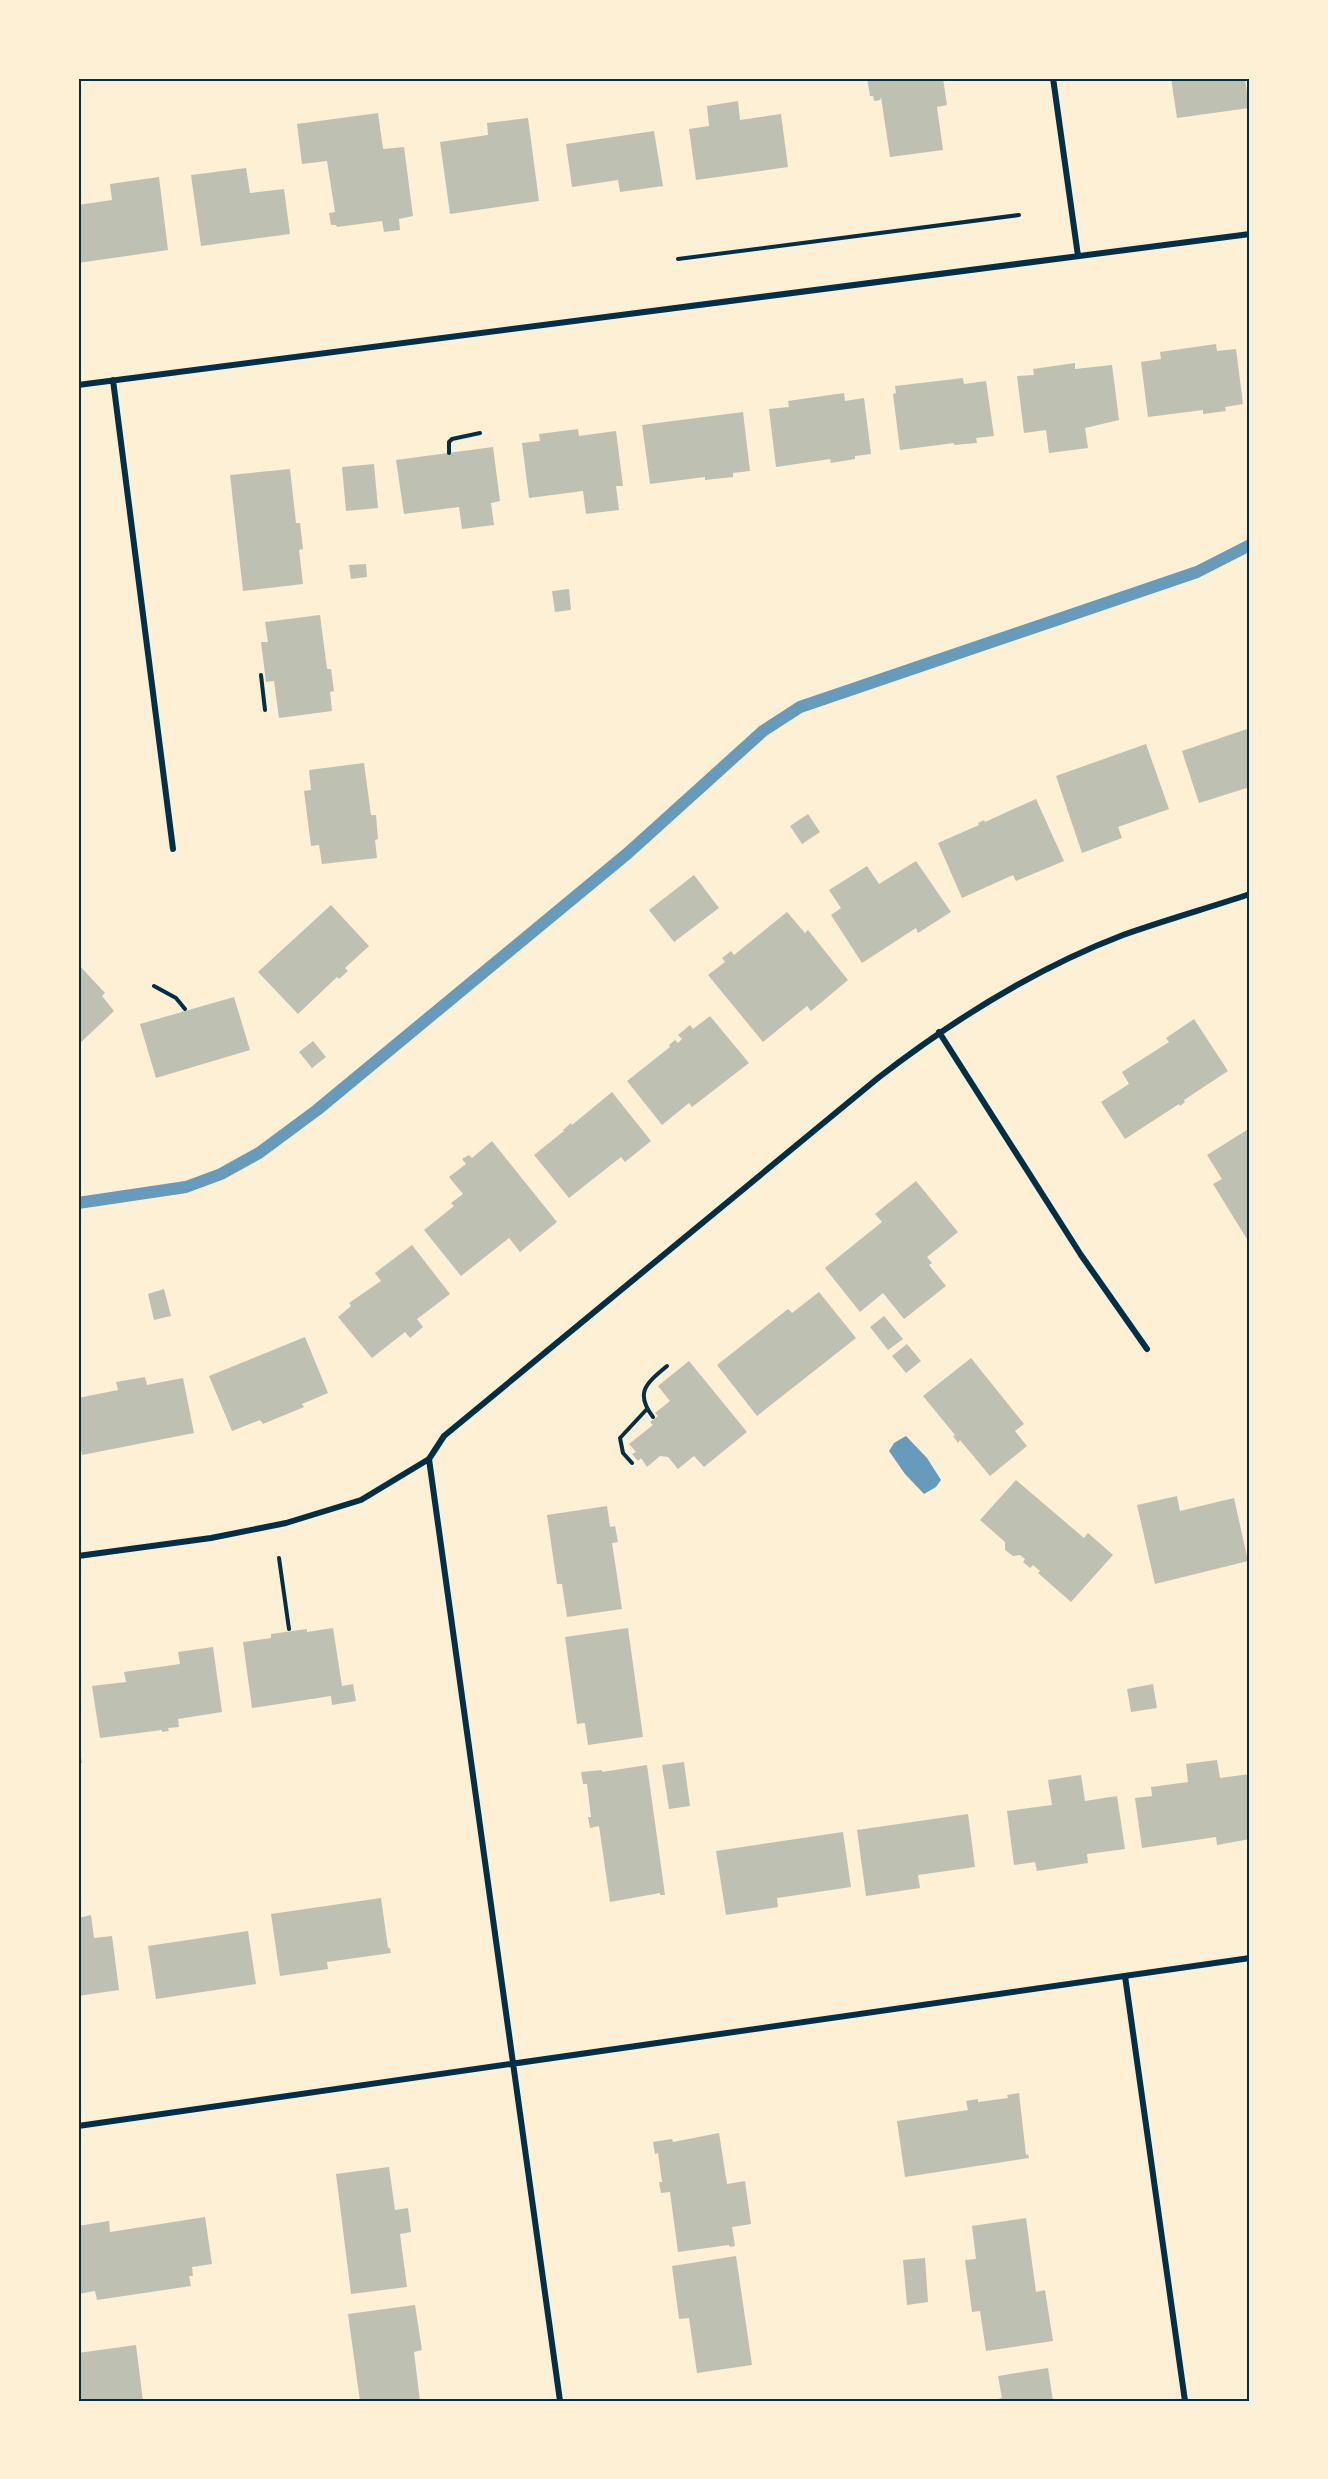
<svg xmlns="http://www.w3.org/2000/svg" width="1328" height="2479" font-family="'Source Sans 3',sans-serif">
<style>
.water{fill:#669bbc}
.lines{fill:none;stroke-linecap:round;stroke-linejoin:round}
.stream{stroke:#669bbc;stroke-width:12}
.building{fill:#bec0b2}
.path{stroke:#003049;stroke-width:4}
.minor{stroke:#003049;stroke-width:6}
.neatline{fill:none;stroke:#003049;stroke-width:2}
</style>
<rect width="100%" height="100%" fill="#fdf0d5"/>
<path class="water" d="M906,1436L927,1458L941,1480L936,1487L924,1494L905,1474L889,1451L894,1443Z"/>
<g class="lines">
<path class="stream" d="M78,1203L186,1187L221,1174L259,1153L317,1110L628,853L763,731L800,707L1197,572L1250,545"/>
</g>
<path class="building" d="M867,78H943L947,105L937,107L943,150L890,157L881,97L880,100L874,101L873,96H870Z
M1171,78H1245L1249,108L1177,118Z
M738,101L740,120L781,114L788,167L696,180L689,129L709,126L707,106Z
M378,113L383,149L404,147L413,216L399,219L400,230L384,232L382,221L337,227L336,225H331L329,213L335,212L327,161L302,164L297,124Z
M528,118L539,201L450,214L440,142L488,135L487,123Z
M654,131L663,186L620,192L618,180L572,187L566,144Z
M246,168L250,193L284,189L290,234L201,246L191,175Z
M159,177L168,250L78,263V205L112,200L110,184Z
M1216,344L1217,351L1236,349L1243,404L1225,407L1226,411L1203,414V410L1148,417L1141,362L1161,359L1160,352Z
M1075,363V369L1112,365L1119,420L1085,428L1088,448L1049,453L1046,430L1024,433L1017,376L1034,375L1033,369Z
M963,378L964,384L986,381L994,436L976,438L977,443L954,445V443L900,450L893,394L896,393L895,386Z
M844,393L845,401L864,398L871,454L855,456V459L831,463L830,459L776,467L769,409L789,407L788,401Z
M743,412L750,471L733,473V477L705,480V477L650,484L642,425Z
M578,429L579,436L616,431L623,486H616L619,510L586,514L583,491L529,498L522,443L540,441L539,434Z
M493,447L500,501L491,503L494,525L462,529L459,507L404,514L396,460Z
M374,464L378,508L346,511L342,467Z
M290,469L296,523H300L303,549L299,550L303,584L243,591L230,475Z
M366,564L367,577L351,579L349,565Z
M569,589L571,610L555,612L552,591Z
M320,615L327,669H331L334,691L330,692L332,711L279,718L274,681L266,682L261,642H268L265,622Z
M1250,728V787L1199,803L1182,751Z
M1146,744L1169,809L1118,827L1122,838L1082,853L1056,776Z
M364,763L371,815H376L378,839L375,840L377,858L322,864L319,845L311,846L304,791L311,790L309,770Z
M1036,799L1064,861L1016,881L1013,875L962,898L938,843L979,825L978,823L984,820L985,822Z
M808,814L820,832L802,844L790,826Z
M916,861L951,912L918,933L916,928L862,963L831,915L841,908L829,890L867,866L879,884Z
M694,875L719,908L674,942L649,910Z
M331,905L369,946L345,968L348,971L339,979L337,977L298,1014L258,972Z
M787,912L805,933L808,930L848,980L811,1011L807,1006L763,1042L708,975L725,962L722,958L731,951L734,955Z
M78,964L105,993L102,996L114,1011L78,1045Z
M234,997L250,1050L156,1078L140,1024Z
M710,1016L749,1063L692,1107L689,1103L662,1125L627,1081L670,1047L669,1045L675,1040L678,1043L682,1039L678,1035L690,1025L693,1029Z
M1194,1019L1228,1071L1184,1100L1185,1102L1180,1106L1179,1104L1125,1139L1101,1102L1129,1084L1122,1072L1169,1042L1166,1038Z
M313,1041L326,1057L312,1068L299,1052Z
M612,1092L651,1141L625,1162L621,1157L569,1198L534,1155L564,1131L563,1130L571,1123L572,1125Z
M1250,1128V1244L1213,1184L1222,1179L1207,1155Z
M492,1141L557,1222L520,1252L509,1238L461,1276L424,1230L454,1206L451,1203L463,1194L449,1177L466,1164L462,1159L469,1155L472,1158Z
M916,1181L958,1232L927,1257L932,1263L929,1265L946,1286L904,1319L883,1293L860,1312L825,1268L882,1222L875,1214Z
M412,1245L450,1294L417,1319L423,1327L410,1338L405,1332L372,1358L338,1317L351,1306L349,1303L381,1281L375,1273Z
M164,1289L171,1316L154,1320L148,1294Z
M819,1292L856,1338L757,1416L717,1365L788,1309L792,1313Z
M884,1316L903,1339L888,1350L870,1327Z
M305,1337L328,1393L302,1404L304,1407L263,1424L260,1420L232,1431L209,1376Z
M907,1344L921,1361L906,1373L892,1356Z
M971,1358L1024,1424L1015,1431L1027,1446L990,1476L960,1440L958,1443L953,1436L955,1435L923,1396Z
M689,1361L747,1432L704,1467L694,1456L678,1469L668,1457L660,1456L647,1467L641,1458L638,1461L632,1454L636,1452L629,1444L653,1425L650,1422L658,1416L655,1413L670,1401L658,1386Z
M145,1377L147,1385L183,1378L194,1433L82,1455L78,1434V1398L118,1390L116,1382Z
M1016,1480L1084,1538L1088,1533L1113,1555L1071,1602L1038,1573L1040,1571L1033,1565L1030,1568L1023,1562L1025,1559L1020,1555L1013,1556L1005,1550V1542L980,1520Z
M1177,1496L1180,1511L1234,1498L1248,1561L1155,1584L1137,1505Z
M607,1506L610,1527L615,1526L618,1542L612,1543L622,1609L567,1617L562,1584H557L547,1515Z
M333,1628L342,1686L353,1684L356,1701L332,1705L331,1696L252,1708L243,1642L271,1638V1634L307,1629V1632Z
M628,1628L643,1737L588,1745L585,1723L577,1724L565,1637Z
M213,1647L222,1712L178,1719L179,1727L168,1728L169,1731L162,1732V1730L100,1738L92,1686L126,1682L124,1672L180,1664L178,1652Z
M1153,1684L1157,1708L1131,1712L1127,1689Z
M78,1740L82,1763H78Z
M1217,1760L1220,1778L1250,1774V1839L1217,1845L1216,1837L1142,1848L1135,1798L1152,1796L1151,1787L1188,1782L1186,1764Z
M684,1762L690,1806L669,1809L662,1765Z
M647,1765L665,1895H660V1893L610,1902L599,1826L590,1828L588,1817H591L587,1784H583L581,1772L602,1770V1772Z
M1081,1775L1085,1801L1117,1796L1125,1849L1087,1854L1088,1863L1037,1871L1035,1862L1014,1865L1007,1811L1052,1805L1048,1780Z
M968,1814L975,1867L918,1875L920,1888L866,1896L857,1830Z
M843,1832L851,1887L777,1898L778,1907L726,1915L716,1851Z
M381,1898L388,1948H390L391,1953L327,1962L328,1969L280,1976L271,1914Z
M91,1915L94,1938L112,1936L119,1990L78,1996V1918Z
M248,1931L256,1984L156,1999L148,1946Z
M1019,2093L1026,2155L1028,2154L1029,2158L905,2177L897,2121L968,2110L966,2101L978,2099V2102L1008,2098L1007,2095Z
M719,2133L727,2184L745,2181L751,2224L732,2227L735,2246L730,2247L729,2245L678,2252L670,2192L661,2193L659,2182H662L658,2153L655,2154L653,2142L672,2139L673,2142Z
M389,2167L395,2210L408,2208L411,2232L400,2234L407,2287L351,2294L336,2174Z
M205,2217L212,2264L192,2267L193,2276H189L191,2286L97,2300L95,2291L78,2294V2226L109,2221L110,2232Z
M1026,2218L1036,2292L1045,2290L1053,2341L986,2351L980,2311L972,2312L965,2260L976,2259L972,2226Z
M736,2256L752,2365L697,2373L689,2318L679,2319L672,2266Z
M925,2258L928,2302L907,2305L903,2260Z
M415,2305L422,2350L414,2352L420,2401H360L348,2314Z
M136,2345L143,2401H78V2353Z
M1048,2368L1053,2401H988L1002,2398L998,2376Z"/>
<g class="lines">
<path class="path" d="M678,259L1019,215
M449,453V442L452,439L480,433
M261,675L265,710
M154,986L176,998L185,1009
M653,1417C634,1392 647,1383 667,1366
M632,1463L623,1453L620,1438L647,1409
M279,1558L289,1629"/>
<path class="minor" d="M1053,78L1078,256
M113,380L173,849
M78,385L1250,234
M939,1032L1081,1255L1147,1349
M429,1459L560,2401
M78,1556L211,1538L286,1523L361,1500L429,1459L444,1436L878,1078C953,1020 1034,969 1123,935C1165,920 1208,908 1250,894
M1125,1976L1185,2401
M78,2126L1250,1958"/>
</g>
<rect width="1328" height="2479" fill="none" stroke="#fdf0d5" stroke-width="159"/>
<rect x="80" y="80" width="1168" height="2320" class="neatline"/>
</svg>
